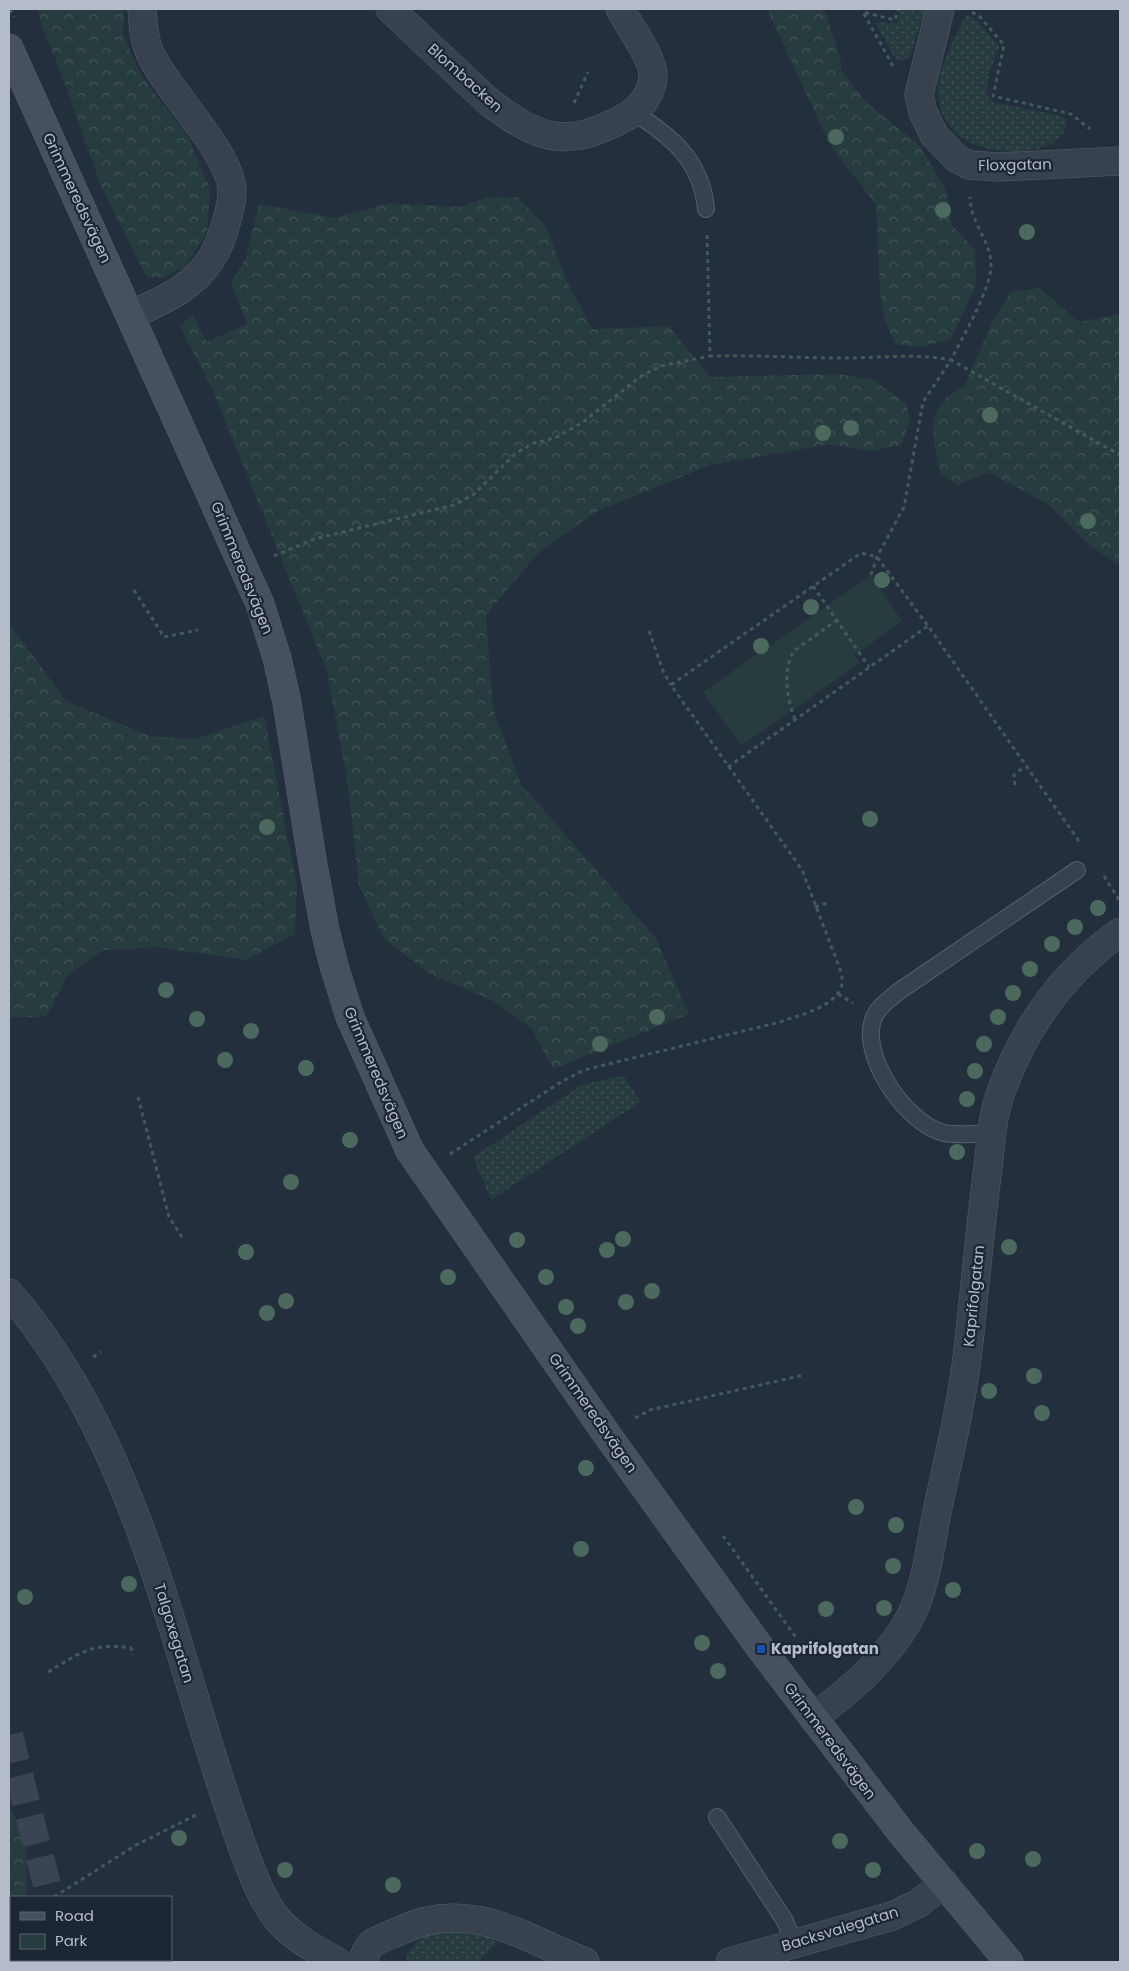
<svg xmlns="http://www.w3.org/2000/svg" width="1129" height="1971" font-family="Poppins,sans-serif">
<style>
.grass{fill:url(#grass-dots)}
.forest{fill:url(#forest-crowns)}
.park{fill:#263c3f}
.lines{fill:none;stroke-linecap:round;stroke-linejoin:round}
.highway-tunnel{stroke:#3a4453;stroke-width:28;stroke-dasharray:28 14;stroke-linecap:butt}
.lane-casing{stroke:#565f6c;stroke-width:18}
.street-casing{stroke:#565f6c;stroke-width:29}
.secondary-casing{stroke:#565f6c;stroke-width:29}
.path{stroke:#44595c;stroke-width:3;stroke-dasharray:4 4;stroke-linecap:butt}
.lane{stroke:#38414e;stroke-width:16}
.street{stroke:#38414e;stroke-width:28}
.secondary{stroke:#465061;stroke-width:28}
.tree{fill:#4b6a5d}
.transit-dot{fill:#1a4fb4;stroke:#1d2633;stroke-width:2}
.labels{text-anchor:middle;stroke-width:4.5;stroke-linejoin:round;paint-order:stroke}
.street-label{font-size:15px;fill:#b4bcc9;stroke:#1d2633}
.poi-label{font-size:15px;font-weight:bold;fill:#b4bcc9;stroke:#1d2633;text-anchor:start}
</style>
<defs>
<pattern id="grass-dots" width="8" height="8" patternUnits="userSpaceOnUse" patternTransform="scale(1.25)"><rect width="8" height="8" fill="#263c3f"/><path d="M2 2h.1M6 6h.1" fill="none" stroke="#435659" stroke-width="1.8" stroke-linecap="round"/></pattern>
<pattern id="forest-crowns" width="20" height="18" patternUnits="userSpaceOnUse" patternTransform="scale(1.25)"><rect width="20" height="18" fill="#263c3f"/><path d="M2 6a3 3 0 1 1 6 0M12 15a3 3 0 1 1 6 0" fill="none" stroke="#435659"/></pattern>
</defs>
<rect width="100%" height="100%" fill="#242f3e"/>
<path class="grass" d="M901,9H925L911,54L904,61L895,58L876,24L877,22L897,24Z
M966,15L975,18L999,47L990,71L986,93L992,102L1061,116L1066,119C1073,165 927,171 939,82C942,59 956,37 966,15Z
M624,1076L640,1102L491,1200L473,1157L583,1084Z
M451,1928L477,1931L497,1942L478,1962H407V1954C421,1935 429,1933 451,1928Z"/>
<path class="forest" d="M38,9H124L123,35L142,77L188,136L210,189L207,233L185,267L164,277L147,278L101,186L60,70L41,24Z
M767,9H824L839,54L842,72L867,103L920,146L946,191L952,225L975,250L976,285L951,339L922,347L895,344L884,317L880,293L876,205L829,143Z
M518,197L547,228L566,280L592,329L669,326L710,377L838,374L873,380L906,403L910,422L901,445L871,451L831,444L710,465L596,512L539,552L486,615L493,709L521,784L656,938L689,1014L553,1069L532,1029L492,1000L432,975L384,939L359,886L348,785L327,671L213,391L180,326L193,316L207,342L247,324L231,282L246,258L259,204L335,218L390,203L460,207L486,198Z
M1040,288L1078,322L1120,314V565L1093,548L1048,504L988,472L958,485L941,474C932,438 923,405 964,387L993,320L1011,292Z
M9,623L66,701L149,736L196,739L264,716L297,885L295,934L246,960L158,947L103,950L67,976L47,1016L9,1018Z
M9,1804L26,1845L27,1890L25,1897H11V1949L9,1959Z"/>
<path class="park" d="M871,575L902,621L855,655L860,663L741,746L703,692Z"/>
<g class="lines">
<path class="highway-tunnel" d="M9,1735L50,1897
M9,1948L11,1959
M65,1960V1962"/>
<defs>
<path id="lane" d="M634,113C672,136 702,162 706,209
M990,1134C976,1133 958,1136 944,1133C906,1124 858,1054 874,1017C879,1006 890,999 898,992L1077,870
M717,1817L785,1921L794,1944"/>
<path id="street" d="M390,9L489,102C540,140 566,149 624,118C639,110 652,95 653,76C654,59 628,24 620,9
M940,9L919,95L923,112L934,135L956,158L969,165L999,167L1120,161
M130,315C173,297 209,279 223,233C227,220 232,206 232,192C232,154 169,93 152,57C144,42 143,25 142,9
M9,1293C114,1413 158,1577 203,1726C215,1766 228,1806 242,1846C252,1871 261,1900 279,1921C295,1939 317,1950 338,1962
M813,1718C848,1692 886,1660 908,1621C927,1587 930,1545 938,1507C950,1452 963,1397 969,1342C975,1286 980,1230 987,1175C991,1147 991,1119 1001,1092C1024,1027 1064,972 1120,932
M361,1962C364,1957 367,1950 370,1945C377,1939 392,1935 401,1930C470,1898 522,1937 585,1962
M730,1962L892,1916L919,1903L944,1883"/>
<path id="secondary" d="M9,48L260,604L277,658L287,703L313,865L325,930L334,966L350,1017L410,1151L608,1436L761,1649L900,1831L1009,1962"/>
</defs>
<use href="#lane" class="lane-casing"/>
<use href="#street" class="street-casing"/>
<use href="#secondary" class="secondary-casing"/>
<path class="path" d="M10,9L14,17
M972,12L980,17L1004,45L993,96L1071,114L1090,129
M893,66L863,12L895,20L899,9
M574,103L588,72
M707,235L710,356C755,355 799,358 844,358C879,358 917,353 951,360C963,336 992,288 991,263C990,240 970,222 970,197
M274,556L314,539L454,505L473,495L516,453L534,443L555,438L583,422L641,376L661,366L710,356
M871,575L877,557L904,507L923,402L951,360L1120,455
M813,586L869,667
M134,590L164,637L198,630
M649,631L663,671L671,685
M795,719C787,699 782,670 794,651L837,620
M728,767L928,626
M1015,785L1014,775L1025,766
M1104,876L1119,900
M815,907L830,902
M838,994L853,1003
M138,1097L169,1217L182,1237
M450,1154L561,1082L584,1070L780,1022C799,1015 837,1007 842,984C843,980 841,973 840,969L802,870L671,685L861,553L877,557L928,626L1081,844
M93,1357L101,1352
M635,1418L650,1410L804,1375
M723,1536L797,1639
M48,1672C80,1653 92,1642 131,1648L133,1655
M54,1897L136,1845L196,1815
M9,1927L11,1925"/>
<use href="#lane" class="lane"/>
<use href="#street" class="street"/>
<use href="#secondary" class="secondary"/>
</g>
<g class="tree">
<circle cx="836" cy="137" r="8"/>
<circle cx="943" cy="210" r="8"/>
<circle cx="1027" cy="232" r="8"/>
<circle cx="990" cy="415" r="8"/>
<circle cx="851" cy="428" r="8"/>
<circle cx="823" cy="433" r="8"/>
<circle cx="1088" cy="521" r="8"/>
<circle cx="882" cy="580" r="8"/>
<circle cx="811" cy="607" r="8"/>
<circle cx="761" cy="646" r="8"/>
<circle cx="870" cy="819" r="8"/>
<circle cx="267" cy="827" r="8"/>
<circle cx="1098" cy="908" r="8"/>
<circle cx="1075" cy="927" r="8"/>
<circle cx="1052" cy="944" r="8"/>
<circle cx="1030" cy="969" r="8"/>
<circle cx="166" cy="990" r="8"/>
<circle cx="1013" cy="993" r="8"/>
<circle cx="657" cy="1017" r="8"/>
<circle cx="998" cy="1017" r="8"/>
<circle cx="197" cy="1019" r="8"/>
<circle cx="251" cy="1031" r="8"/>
<circle cx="600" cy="1044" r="8"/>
<circle cx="984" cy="1044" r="8"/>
<circle cx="225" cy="1060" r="8"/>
<circle cx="306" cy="1068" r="8"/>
<circle cx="975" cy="1071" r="8"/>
<circle cx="967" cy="1099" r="8"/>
<circle cx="350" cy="1140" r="8"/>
<circle cx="957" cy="1152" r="8"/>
<circle cx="291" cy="1182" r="8"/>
<circle cx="623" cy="1239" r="8"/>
<circle cx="517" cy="1240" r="8"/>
<circle cx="1009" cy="1247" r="8"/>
<circle cx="607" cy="1250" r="8"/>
<circle cx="246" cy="1252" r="8"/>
<circle cx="448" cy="1277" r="8"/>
<circle cx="546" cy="1277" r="8"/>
<circle cx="652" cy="1291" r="8"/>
<circle cx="286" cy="1301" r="8"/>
<circle cx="626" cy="1302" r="8"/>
<circle cx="566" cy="1307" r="8"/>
<circle cx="267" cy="1313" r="8"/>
<circle cx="578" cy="1326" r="8"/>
<circle cx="1034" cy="1376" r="8"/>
<circle cx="989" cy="1391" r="8"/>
<circle cx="1042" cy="1413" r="8"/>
<circle cx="586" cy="1468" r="8"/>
<circle cx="856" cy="1507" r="8"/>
<circle cx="896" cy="1525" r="8"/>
<circle cx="581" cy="1549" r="8"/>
<circle cx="893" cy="1566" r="8"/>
<circle cx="129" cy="1584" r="8"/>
<circle cx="953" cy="1590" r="8"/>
<circle cx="25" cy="1597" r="8"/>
<circle cx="884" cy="1608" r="8"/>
<circle cx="826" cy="1609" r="8"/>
<circle cx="702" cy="1643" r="8"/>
<circle cx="718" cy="1671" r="8"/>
<circle cx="179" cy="1838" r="8"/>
<circle cx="840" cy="1841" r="8"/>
<circle cx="977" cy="1851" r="8"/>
<circle cx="1033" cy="1859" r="8"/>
<circle cx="285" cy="1870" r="8"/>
<circle cx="873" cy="1870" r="8"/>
<circle cx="393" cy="1885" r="8"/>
</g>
<rect class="transit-dot" x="756" y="1644" width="10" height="10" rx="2.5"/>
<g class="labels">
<g class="street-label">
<text transform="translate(465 78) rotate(42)" y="5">Blombacken</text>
<text transform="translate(1015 165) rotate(-1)" y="5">Floxgatan</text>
<text transform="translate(77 198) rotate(65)" y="5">Grimmeredsvägen</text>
<text transform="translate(242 568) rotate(68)" y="5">Grimmeredsvägen</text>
<text transform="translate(376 1073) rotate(67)" y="5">Grimmeredsvägen</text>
<text transform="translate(974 1296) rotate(-84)" y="5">Kaprifolgatan</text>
<text transform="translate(593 1413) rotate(55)" y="5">Grimmeredsvägen</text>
<text transform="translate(174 1633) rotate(73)" y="5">Talgoxegatan</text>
<text transform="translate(830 1741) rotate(53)" y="5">Grimmeredsvägen</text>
<text transform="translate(840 1929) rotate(-17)" y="5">Backsvalegatan</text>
</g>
<g class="poi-label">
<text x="771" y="1654">Kaprifolgatan</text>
</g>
</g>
<rect width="1129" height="1971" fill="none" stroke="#b4bcc9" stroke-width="20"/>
<rect x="10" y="1896" width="162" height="65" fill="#1d2633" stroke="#59626f"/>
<rect x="20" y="1912" width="25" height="8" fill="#465061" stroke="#59626f"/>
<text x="55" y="1921" font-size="15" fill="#b4bcc9">Road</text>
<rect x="20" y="1934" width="25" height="15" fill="#263c3f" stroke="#59626f"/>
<text x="55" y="1946" font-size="15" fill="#b4bcc9">Park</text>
</svg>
